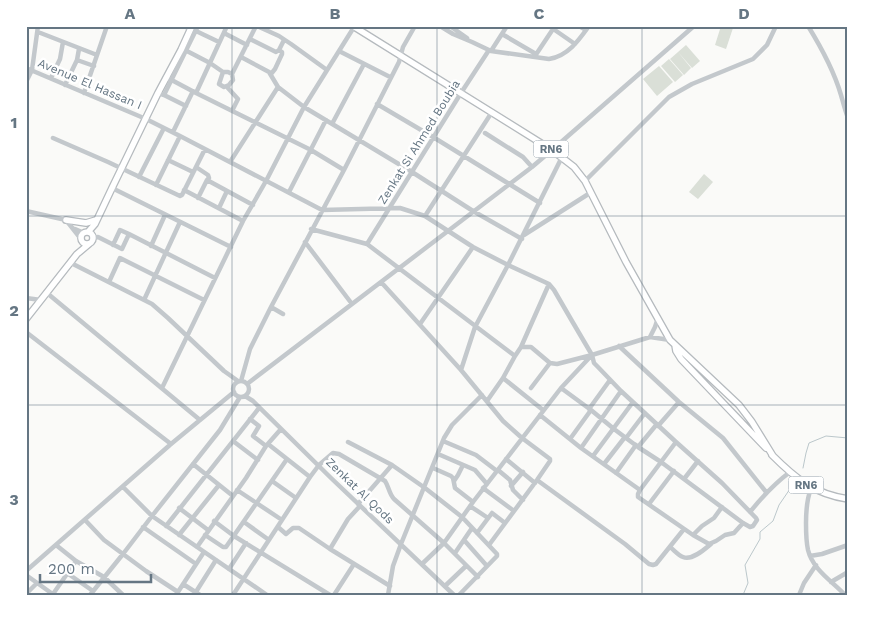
<svg xmlns="http://www.w3.org/2000/svg" width="874" height="621" font-family="'Work Sans',sans-serif">
<style>
.green{fill:#dadfd7}
.lines{fill:none;stroke-linecap:round;stroke-linejoin:round}
.stream{stroke:#bbc7cb;stroke-width:1}
.major-casing{stroke:#b5babe;stroke-width:8}
.minor{stroke:#c3c8cc;stroke-width:4.5}
.major{stroke:#fff;stroke-width:5.5}
.grid{fill:none;stroke:#657683;stroke-width:1;stroke-opacity:0.55}
.labels{text-anchor:middle;stroke-width:5;stroke-linejoin:round;paint-order:stroke}
.shield{fill:#fff;stroke:#939fa8;stroke-width:1}
.shield-label{font-size:11px;font-weight:bold;fill:#657683}
.street-label{font-size:12px;fill:#657683;stroke:#fff}
.neatline{fill:none;stroke:#657683;stroke-width:2}
.grid-label{font-size:16px;text-anchor:middle;font-weight:bold;fill:#657683}
</style>
<rect width="100%" height="100%" fill="#fafaf8"/>
<path class="green" d="M721,26H728L733,28L726,49L715,45Z
M686,45L700,61L692,68L678,52Z
M678,52L691,68L684,75L670,59Z
M669,59L683,75L675,82L661,66Z
M659,66L673,82L657,96L643,79Z
M704,174L713,182L698,199L689,192Z"/>
<g class="lines">
<path class="stream" d="M803,468L806,453L809,443L826,436L848,438
M743,595L748,583L745,565L760,539V532L773,521L779,505L792,486"/>
<defs>
<path id="major" d="M353,26L552,150L574,167L585,181L626,262L670,340L739,405L752,422L773,456
M66,220L86,223L96,220
M81 238a6 6 0 1 1 12 0a6 6 0 1 1-12 0Z
M88,232L95,224L112,188L158,93L181,50L192,26
M26,319L77,254L89,244
M675,345L676,351L681,359L766,448
M772,455C795,478 814,494 848,499"/>
</defs>
<use href="#major" class="major-casing"/>
<path class="minor" d="M123,26H127
M183,26L191,29
M257,26L279,36L291,44L327,70
M440,26L453,34L472,42L491,51L549,59C568,56 579,40 589,26
M450,26L467,38
M549,26L575,44
M579,26L586,30
M808,26C821,47 834,71 841,95C843,102 845,110 848,118
M196,31L219,42
M38,32L97,55
M224,33L247,45
M502,34L536,54
M250,39L276,52L279,50L284,40
M185,50L210,63L223,72H228L232,74
M339,51L390,77
M491,51L507,26
M535,56L555,26
M241,57L269,72L278,87L304,107L412,172L473,211L522,239
M77,60L94,66
M26,68L146,119L180,136L322,210L400,208L425,216L473,247L508,265L549,284L554,290L572,321L592,355L594,363L597,366L621,391L676,442L722,483L756,518L757,520L753,526L750,527L743,523L661,462L638,447L614,429L591,410L561,388
M223,72L219,84L224,87L229,85L233,80L232,74L256,26
M271,74L275,69L282,54V52L279,50
M166,77L196,93L311,150L344,170
M51,78L60,59L63,42
M26,82L32,70L38,26
M65,85L77,60L79,49
M227,87L238,99L232,111
M84,93L107,26
M158,93L164,95L198,26
M196,93L227,26
M164,95L186,106
M377,104L433,137L540,203
M332,124L364,64
M173,132L193,91
M485,133L523,157L532,167
M53,138L108,162L180,196L182,195L205,149
M168,160L193,172
M230,162L278,87
M196,167L208,175L209,178L207,180L253,205
M139,177L164,128
M585,181L669,97L692,84L753,59L767,45L776,26
M156,185L180,136
M112,188L231,247
M184,190L243,221
M289,192L326,120
M198,198L207,180
M219,208L227,191
M26,211L66,220L81,239
M425,216L492,112
M75,229L84,233
M311,229L367,244L515,356L521,347H531L550,363L557,364L592,355L650,337L670,340
M524,235L590,193
M94,238L98,237L122,249L129,234L215,278
M305,242L352,304
M367,244L461,93L489,50
M113,245L120,230L129,234
M151,246L165,215
M71,263L152,304L168,318L224,371L238,381
M109,282L120,258L204,300
M381,282L461,370L503,421L522,438L550,459V461L537,480L489,545
M47,293L200,420
M26,298L41,300
M144,300L180,222
M271,307L283,314
M420,324L473,247
M26,332L171,444
M650,337L655,327L658,318
M619,346L679,402L723,438L766,492
M521,347L549,284
M461,370L475,327L508,265L562,157
M503,378L543,410
M233 389a8 8 0 1 1 16 0a8 8 0 1 1-16 0Z
M241,381L250,349L271,307L344,170L399,62L403,47L415,26
M247,384L532,167L552,150L694,26
M162,388L243,221L266,181L304,107L354,27
M531,388L550,363
M245,396L253,401L331,478L454,595
M487,401L503,378L515,356
M589,409L610,380
M540,415L581,448L640,490
M250,419L259,426L253,436L266,446
M658,426L679,402
M626,438L645,413
M570,439L591,410
M233,441L258,460
M443,441L476,455L497,471
M348,442L392,465L425,488L462,517L497,554V556L459,595
M676,442L640,490L638,494V497L693,535L709,544L716,541L725,535L734,533L743,523
M268,444L310,477
M638,447L657,424
M581,448L621,391
M438,454L475,470L487,484
M593,456L633,402
M506,459L535,483
M193,464L233,496
M604,464L625,437
M433,468L451,476L453,478L455,488L473,502
M498,470L510,480L513,490L523,500
M616,473L636,445
M684,479L698,461
M537,480L625,544L649,564L653,565L656,564L684,529
M272,481L296,498
M454,481L458,475L463,465
M511,486L523,472
M123,487L152,516L267,595
M483,488L514,511
M811,488C807,499 806,511 806,523C806,532 806,541 808,550C813,570 832,581 845,595
M237,490L282,520
M358,504L392,465
M649,504L674,471
M470,506L488,518
M179,508L208,530
M750,512C762,497 774,484 790,472
M85,520L104,540L146,571L178,592
M214,521L234,536L330,595
M244,522L269,540
M166,526L259,408
M143,527L196,564
M278,527L286,534L293,528H299L330,549L390,586
M477,533L492,513L505,523
M179,535L219,485
M205,535L223,547H226L287,459
M693,535L702,526L714,518L722,507
M464,540L487,566
M56,545L76,561L104,577L123,595
M197,547L246,478L266,446L281,429
M670,547C674,550 678,555 683,557C692,561 705,549 711,544
M330,549L348,519L360,506
M455,553L472,528
M810,556L822,554L848,545
M422,564L444,543L473,502L561,388L591,356
M229,569L246,543
M26,571L171,444L234,392
M67,573L93,591
M26,575L54,595
M831,582L848,572
M183,584L200,595
M445,586L466,566
M26,594L37,583
M53,594L76,561
M90,595L123,554L152,516L220,430L240,397
M176,595L204,552
M194,595L216,560
M233,595L310,477L319,465L333,453L339,454L385,481C389,487 389,494 394,499L444,543L478,577
M334,595L354,564
M388,595L393,566L401,544L444,438L452,425L482,395
M799,595L804,583L816,565"/>
<use href="#major" class="major"/>
</g>
<path class="grid" d="M232,26V595M437,26V595M642,26V595M26,216H848M26,405H848"/>
<g class="labels">
<g class="shield">
<rect x="533.5" y="140.5" width="35" height="17" rx="4"/>
<rect x="788.5" y="476.5" width="35" height="17" rx="4"/>
</g>
<g class="shield-label">
<text x="551" y="153">RN6</text>
<text x="806" y="489">RN6</text>
</g>
<g class="street-label">
<text transform="translate(90 84) rotate(23)" y="4">Avenue El Hassan I</text>
<text transform="translate(419 142) rotate(-58)" y="4">Zenkat Si Ahmed Boubia</text>
<text transform="translate(360 491) rotate(44)" y="4">Zenkat Al Qods</text>
</g>
</g>
<rect width="874" height="621" fill="none" stroke="#ffffff" stroke-width="55"/>
<path d="M40 574v8h111v-8" fill="none" stroke="#657683" stroke-width="2.5"/>
<text x="48" y="574" font-size="15" fill="#657683" stroke="#ffffff" stroke-width="4" paint-order="stroke">200 m</text>
<rect x="28" y="28" width="818" height="566" class="neatline"/>
<g class="grid-label">
<text x="130" y="19">A</text>
<text x="335" y="19">B</text>
<text x="539" y="19">C</text>
<text x="744" y="19">D</text>
<text x="14" y="128">1</text>
<text x="14" y="316">2</text>
<text x="14" y="505">3</text>
</g>
</svg>
